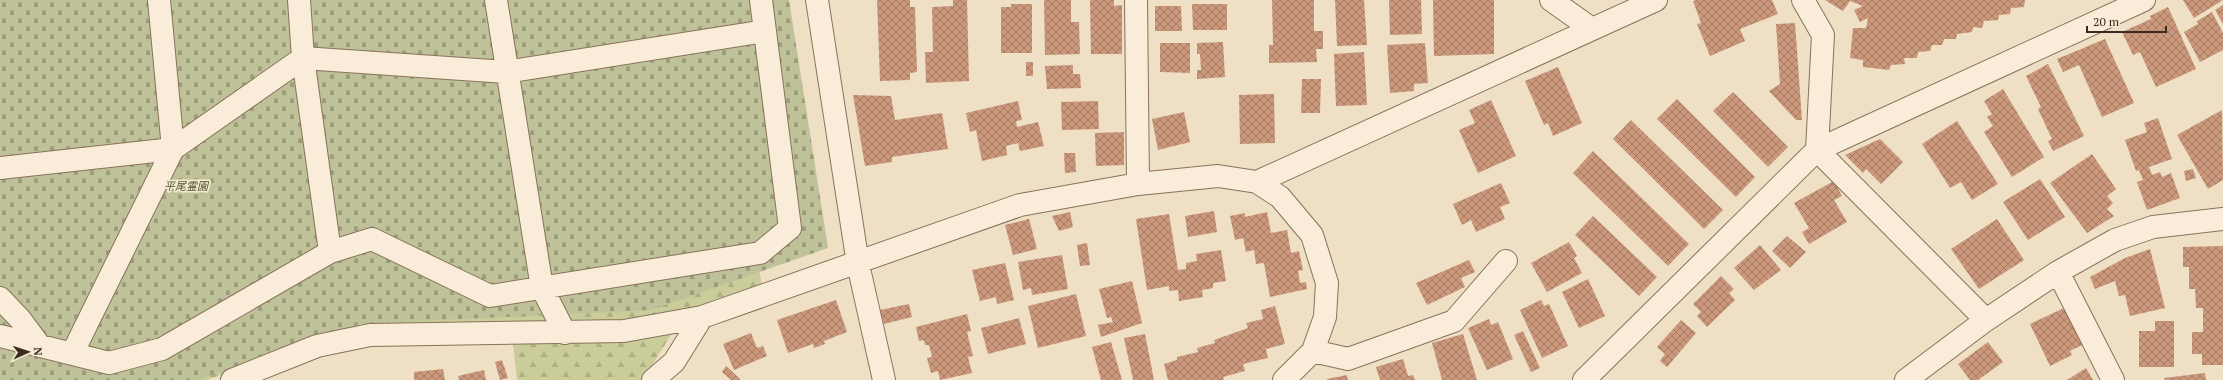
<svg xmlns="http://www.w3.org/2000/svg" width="2223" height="380" font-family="'PT Serif','Noto Sans JP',serif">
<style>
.forest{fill:url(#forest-firs)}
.cemetery{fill:url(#cemetery-stones)}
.building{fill:url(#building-cross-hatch)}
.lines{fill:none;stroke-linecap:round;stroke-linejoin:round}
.minor-casing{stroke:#89715b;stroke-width:24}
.minor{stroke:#f9edd9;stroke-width:22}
.labels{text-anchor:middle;stroke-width:3.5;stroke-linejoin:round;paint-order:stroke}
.park-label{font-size:11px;font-style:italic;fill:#4d5625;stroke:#f6ead5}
</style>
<defs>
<pattern id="forest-firs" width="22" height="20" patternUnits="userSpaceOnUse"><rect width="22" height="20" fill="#cacd99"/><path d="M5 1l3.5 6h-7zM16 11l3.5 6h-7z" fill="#aeb083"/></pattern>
<pattern id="cemetery-stones" width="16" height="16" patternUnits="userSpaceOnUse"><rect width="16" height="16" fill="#bfc298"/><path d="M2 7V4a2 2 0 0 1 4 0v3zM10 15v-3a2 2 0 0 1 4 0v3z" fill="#9c9e7b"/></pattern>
<pattern id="building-cross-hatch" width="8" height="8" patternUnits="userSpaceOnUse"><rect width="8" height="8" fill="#cc987b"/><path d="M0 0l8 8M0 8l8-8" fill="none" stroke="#a77c64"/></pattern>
</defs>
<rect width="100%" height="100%" fill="#eedfc5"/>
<path class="forest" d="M758,263L762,285L679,322L643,380H517L511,324H360L207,380H68L142,354Z"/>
<path class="cemetery" d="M0,0H789L828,248L651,310L360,324L198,380H0Z"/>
<path class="building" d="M877,0H910V7H915L917,72L910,73V80L880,81Z
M953,0H967L969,81L926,83L925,52H933L932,7L953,6Z
M1044,0H1071V22H1079L1080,54L1045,55Z
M1090,0H1114V6L1122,5V54H1091Z
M1272,0H1314V31H1323V49H1316L1317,62L1269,63V45H1273Z
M1335,0H1364L1367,45L1337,46Z
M1389,0H1421L1422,34L1390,35Z
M1433,0H1494V54L1434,56Z
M1696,0H1772L1778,14L1740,29L1745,41L1710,56L1697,24L1701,23L1693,1Z
M1825,0H2025L2024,7L2011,8L2010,14L1999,15L1998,20L1984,21L1982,28L1973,27L1972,32L1957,34L1956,39H1944L1942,45H1932L1930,51L1918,52L1917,58H1904L1905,64L1891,65L1889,70L1863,67V60L1850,58L1853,28H1866L1868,18L1860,22L1854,10L1863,6L1850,1L1843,11Z
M2183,0H2223L2194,18Z
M1011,4H1032V53H1001V7H1011Z
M1192,4H1227V30H1193Z
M2223,5V24L2215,10Z
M1155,6H1181L1182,31H1155Z
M2168,7L2196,69L2156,87L2140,52L2133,55L2122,32L2151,19L2150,16Z
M2212,12L2223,33V50L2200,62L2184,32L2198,24L2197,21Z
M1795,23L1802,120H1796L1769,91L1780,84L1776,24Z
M2105,39L2134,103L2102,117L2079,65L2063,72L2057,59Z
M1223,42L1225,77L1197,79V70H1201L1200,54H1197V43Z
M1160,43H1190V73L1160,72Z
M1425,43L1428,83L1414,84V91L1390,93L1387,45Z
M1364,52L1367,105L1336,106L1334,54Z
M1026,62H1033V76H1026Z
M2048,64L2084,136L2053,151L2048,141L2052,139L2038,109L2041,107L2026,76Z
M1073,65V74H1080L1081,88L1047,89L1045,66Z
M1558,67L1582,123L1553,136L1548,123L1544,125L1525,81Z
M1302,79H1321L1320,113H1301Z
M2003,89L2044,157L2012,177L1984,132L1993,126L1987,117L1992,114L1984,101Z
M1733,92L1788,147L1768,167L1713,111Z
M1274,94L1275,143L1240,144L1239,95Z
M853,95L891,96L895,120L942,113L948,149L892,157V162L865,166Z
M1677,99L1755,177L1736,197L1657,119Z
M1491,100L1516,156L1478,173L1459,130L1475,123L1469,110Z
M1018,101L1022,120L1016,121L1017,127L1038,122L1044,146L1020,151L1018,143L1006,146L1007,155L982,161L976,130L970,132L966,113Z
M1098,101L1099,129L1062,130L1061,102Z
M2222,110L2223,180L2208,189L2177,135Z
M1184,112L1190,142L1158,150L1152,119Z
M2158,118L2172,159L2149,167L2152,175L2160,172L2162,177L2171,173L2180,198L2147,210L2137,182L2143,180L2139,170L2136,171L2125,140L2147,132L2144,123Z
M1631,120L1723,210L1704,229L1613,139Z
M1957,121L1998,184L1972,200L1961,182L1950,188L1922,144Z
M1124,132V165L1096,166L1095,133Z
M1880,139L1903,162L1881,184L1866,169L1863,173L1845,155Z
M1593,151L1689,244L1668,266L1573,173Z
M1064,153H1075L1076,172L1065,173Z
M2092,154L2116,189L2107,196L2113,203L2107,209L2114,216L2087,233L2050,183Z
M2193,169L2196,178L2186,181L2184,171Z
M2040,179L2065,217L2028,240L2003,202Z
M1834,181L1842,196L1834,200L1847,222L1809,244L1802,232L1809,228L1794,203Z
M1501,183L1510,203L1500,207L1505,219L1476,232L1471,220L1462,225L1453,204Z
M1214,211L1217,232L1188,237L1185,216Z
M1070,212L1073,227L1059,231L1052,216Z
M1267,212L1271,233L1287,230L1291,253L1299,251L1303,270L1298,271L1300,283L1306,282L1307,289L1270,297L1264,263L1256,264L1254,250L1246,252L1243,238L1235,240L1230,216L1245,213V217Z
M1169,214L1178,270L1186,269V263L1197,261L1196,254L1221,250L1226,281L1213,283V288L1202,290L1203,297L1179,301L1178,290L1169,291V286L1147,290L1136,219Z
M1593,216L1657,277L1639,296L1575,235Z
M1029,219L1037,249L1013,255L1005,225Z
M1997,219L2024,260L1979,289L1951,249Z
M1787,236L1806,252L1790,268L1772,251Z
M1569,242L1577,256L1574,258L1582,273L1547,292L1531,263Z
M1087,243L1090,265L1080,266L1077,245Z
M1760,245L1781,270L1754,290L1734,268Z
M2223,246V365H2202V354H2192V332H2203V308H2196L2195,289H2189V267H2183V247Z
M2150,249L2165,308L2130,316L2125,295L2119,296L2115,281L2095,289L2090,277L2125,258Z
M1062,255L1068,289L1032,295L1031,288L1023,290L1018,262Z
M1469,260L1475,272L1461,278L1465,287L1427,305L1416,283Z
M1005,263L1014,300L997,304L996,297L980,301L972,270Z
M1721,276L1734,289L1729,293L1735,300L1707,327L1697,316L1701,312L1693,304Z
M1588,279L1605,316L1579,328L1562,292Z
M1132,281L1142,323L1101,337L1098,325L1113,322L1111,317L1107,318L1099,289Z
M1076,294L1086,336L1038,348L1028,306Z
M836,300L847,332L824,341L825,344L814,348L813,344L788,353L777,320Z
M1541,300L1544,306L1549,304L1568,346L1542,358L1520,310Z
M909,304L912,317L884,324L880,310Z
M1275,306L1285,344L1266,349L1268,358L1243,364L1245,371L1223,377L1224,380H1168L1164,364L1177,360V357L1198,352L1197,348L1215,343L1214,340L1248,328L1246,323L1263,319L1261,310Z
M2064,308L2082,345L2070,351L2072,355L2050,366L2030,324Z
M967,314L971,331L967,332L973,356L968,357L972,373L940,380L938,371L931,373L927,358L932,357L929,345H925L924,340L919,341L916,327Z
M1019,318L1026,344L988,354L981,328Z
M1489,319L1491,325L1498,322L1513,359L1487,370L1468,328Z
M1681,320L1696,333L1667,367L1660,361L1665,354L1657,347Z
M2155,321H2174V367H2139V331H2155Z
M1523,331L1540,368L1531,372L1514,335Z
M751,333L757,348L763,346L767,356L734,370L723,344Z
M1145,334L1154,380H1133L1124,338Z
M1463,334L1477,380H1442L1432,343Z
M1111,342L1122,380H1101L1092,347Z
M1988,342L2003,362L1978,380H1970L1958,364Z
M1403,359L1408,376L1413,375L1415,380H1380L1376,367Z
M502,360L508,378L500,380L495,362Z
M726,366L740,379V380H731L722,372Z
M2086,368L2093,380H2067Z
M443,369L445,380H414V372Z
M484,370L486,380H459L458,376Z
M2205,373L2206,380H2165L2164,378Z
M1347,375L1348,380H1327V379Z"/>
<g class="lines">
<defs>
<path id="minor" d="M299,0L303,58L330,252
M496,0L542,288L565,333
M817,0L858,264L884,380
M1136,0L1138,184
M1551,0L1592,29
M1803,0L1823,35L1817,150L1986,320
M0,168L173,149L303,58L506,72L765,31
M1257,182L1656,0
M2058,272L2113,380
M0,298L20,319L40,346
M0,336L109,363L162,349L330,252L372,239L490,296L760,253L790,228L761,0
M1313,351L1348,359L1454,321L1506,261
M72,354L173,149L159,0
M232,380L317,346L370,335L624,331L702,317L1020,205L1138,184L1218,176L1257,182L1280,197L1312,235L1327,283L1325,317L1313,351L1284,380
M653,380L674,362L702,317
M1584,380L1817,150L2144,0
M1906,380L1986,320L2058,272L2115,240L2153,227L2223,219"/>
</defs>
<use href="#minor" class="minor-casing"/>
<use href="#minor" class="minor"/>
</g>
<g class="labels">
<g class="park-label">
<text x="186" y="190">平尾霊園</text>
</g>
</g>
<g transform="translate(28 352) rotate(87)" stroke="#f6ead5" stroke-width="3" paint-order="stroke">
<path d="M0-3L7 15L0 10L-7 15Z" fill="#3a2a1f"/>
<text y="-6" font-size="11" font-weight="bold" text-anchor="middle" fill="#3a2a1f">N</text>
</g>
<path d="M2087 26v6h79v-6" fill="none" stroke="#3a2a1f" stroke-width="2"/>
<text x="2093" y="26" font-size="12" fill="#3a2a1f" stroke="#f6ead5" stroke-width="3" paint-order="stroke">20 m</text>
</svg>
